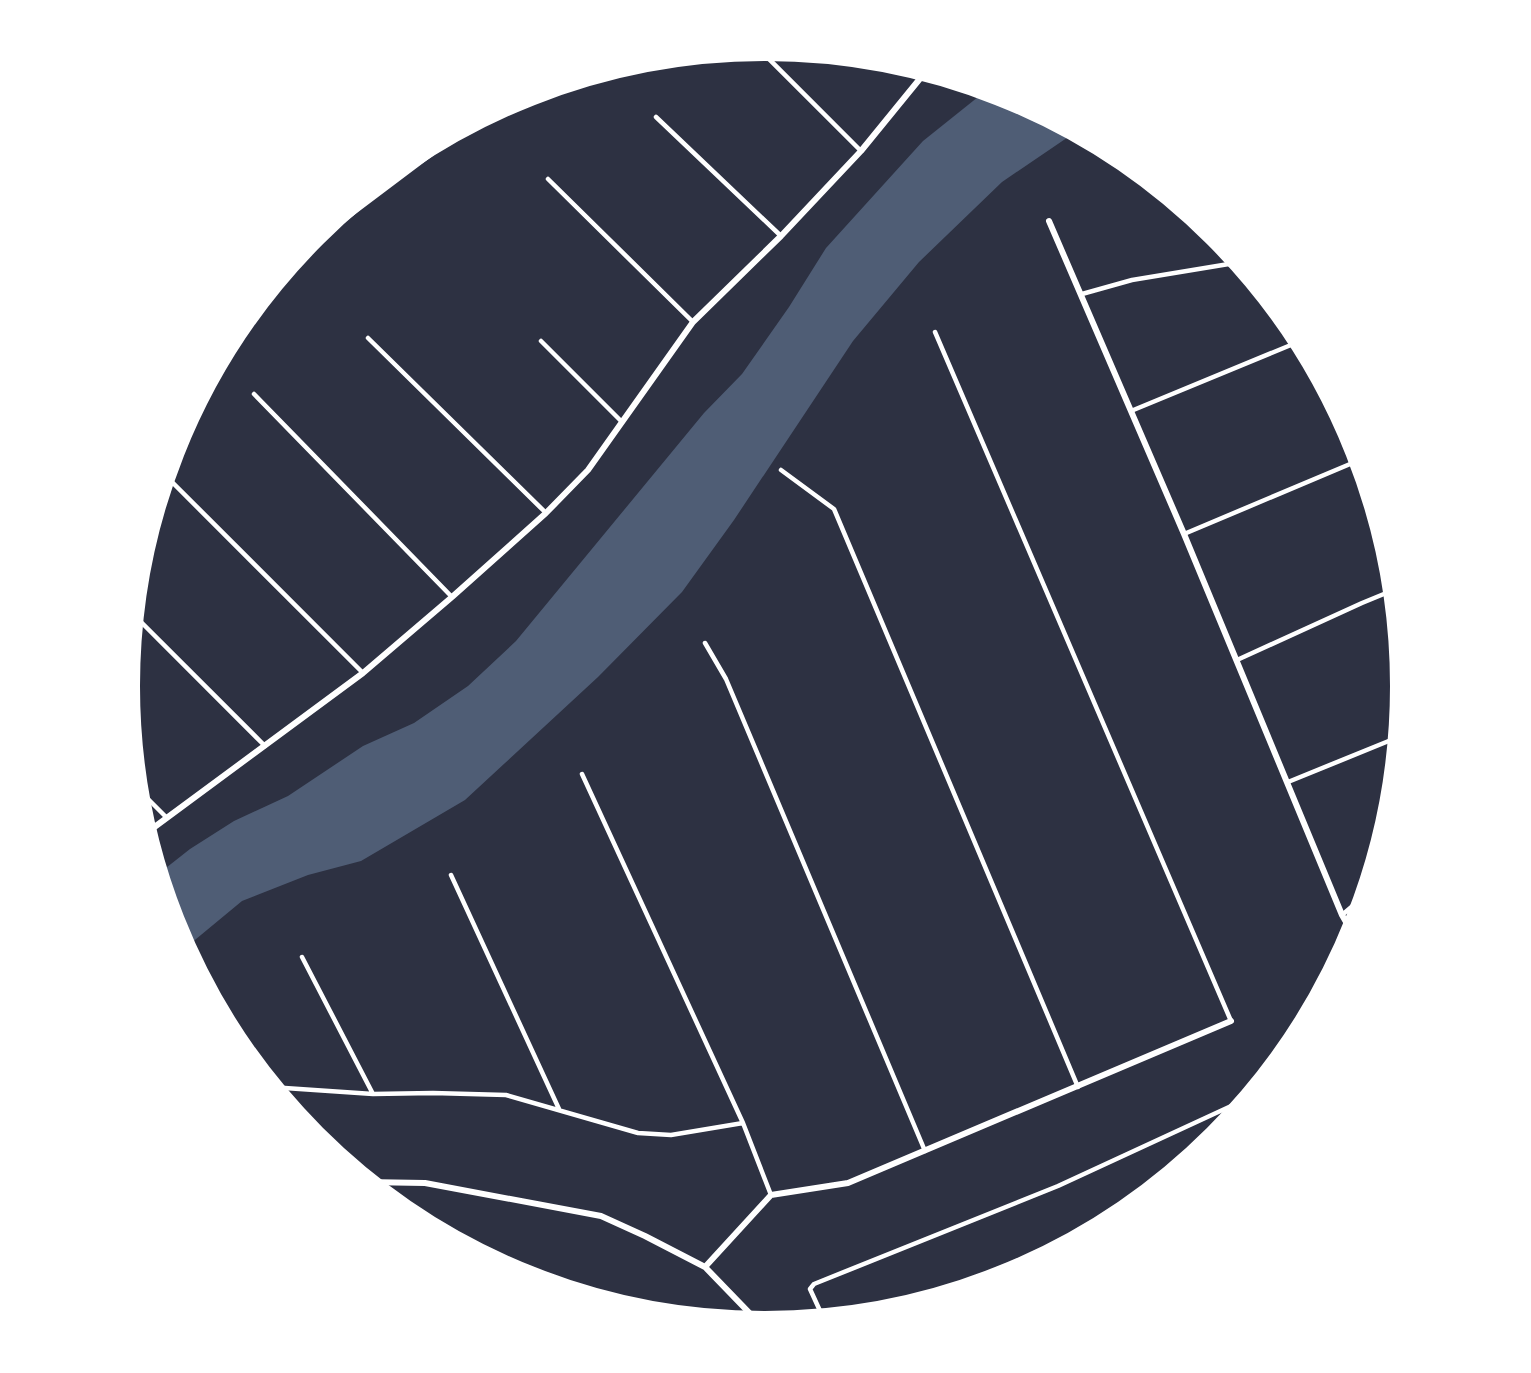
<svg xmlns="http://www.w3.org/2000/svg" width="1531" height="1373" font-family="Helvetica,sans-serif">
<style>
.water{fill:#4f5d75}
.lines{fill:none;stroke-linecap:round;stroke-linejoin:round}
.service{stroke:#fff;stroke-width:4.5}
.minor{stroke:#fff;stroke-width:6}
.rim{fill:none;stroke:#fff;stroke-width:8}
</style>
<rect width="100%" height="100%" fill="#2d3142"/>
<path class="water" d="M988,89L1011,95L1077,131L1002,182L919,262L853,341L734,520L682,592L598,677L465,800L361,861L308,875L242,901L184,949L174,931L157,875L190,849L234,821L288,796L363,746L414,723L468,686L516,641L704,413L742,374L789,307L826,248L923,141Z"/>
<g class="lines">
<path class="service" d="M757,47L861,151
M656,117L781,236
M548,179L693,322
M292,259L482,116
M1082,294L1132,280L1241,262
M935,332L1231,1021
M368,338L546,513
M541,341L622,422
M254,394L452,597
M1131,411L1303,340
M781,470L834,509L1078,1087
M164,474L363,673
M1184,534L1362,459
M133,614L265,746
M705,643L726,679L925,1151
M1237,660L1362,603L1396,589
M582,774L743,1123L771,1195
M1288,782L1401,736
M135,786L167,818
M451,875L559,1109
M1342,915L1369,892
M302,957L373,1094
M270,1087L373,1094L433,1093L506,1095L638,1133L671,1135L743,1123
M827,1320L821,1313L810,1289L814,1284L1058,1186L1255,1095"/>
<path class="minor" d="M1049,221L1184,534L1342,915L1354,936
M145,834L363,673L452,597L546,513L588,470L693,322L781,236L861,151L927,70
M365,1182L425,1183L601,1216L645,1236L705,1267L762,1326
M705,1267L771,1195L848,1183L1231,1021"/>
</g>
<path d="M0 0H1531V1373H0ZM136 686a629 629 0 1 1 1258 0a629 629 0 1 1-1258 0Z" fill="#fff" fill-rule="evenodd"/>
<path class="rim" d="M136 686a629 629 0 1 1 1258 0a629 629 0 1 1-1258 0Z"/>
</svg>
